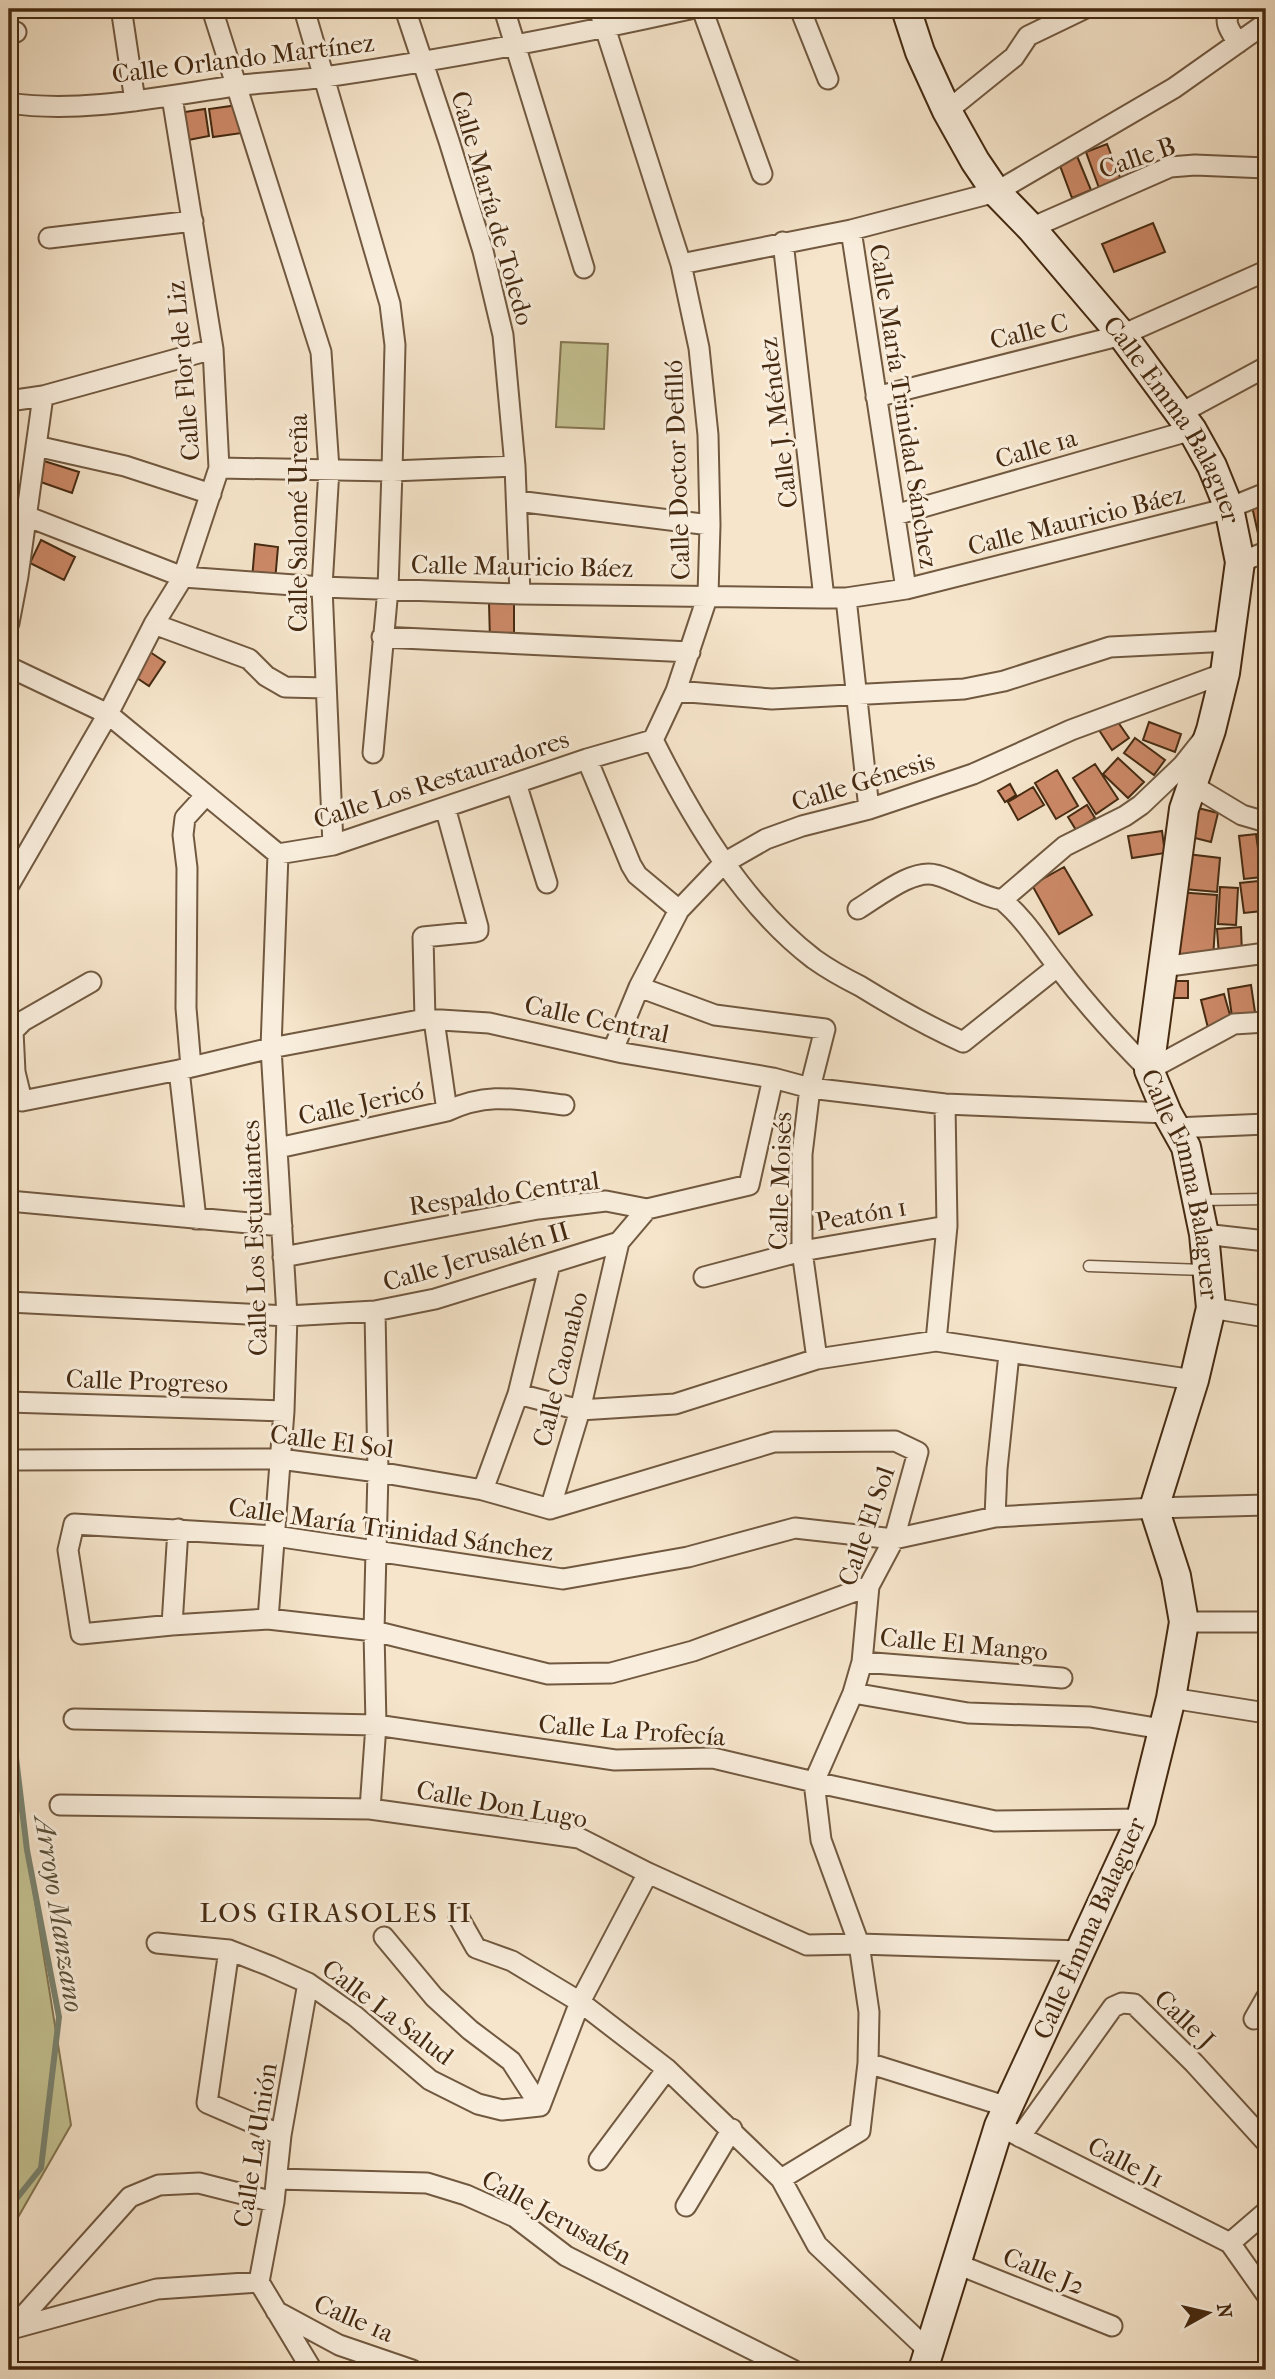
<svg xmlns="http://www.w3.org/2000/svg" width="1275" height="2379" font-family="'IM FELL French Canon',serif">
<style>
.green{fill:#c4c292;stroke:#847652;stroke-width:2}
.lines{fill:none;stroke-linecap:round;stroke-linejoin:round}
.stream{stroke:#7a8471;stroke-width:6}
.building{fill:#cd8968;stroke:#452a11;stroke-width:2}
.lane-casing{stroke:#715940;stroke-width:13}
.street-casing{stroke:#715940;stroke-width:23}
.secondary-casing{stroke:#452a11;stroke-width:32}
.lane{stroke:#f9eedd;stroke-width:10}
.street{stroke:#f9eedd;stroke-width:19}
.secondary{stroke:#f9eedd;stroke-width:28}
.labels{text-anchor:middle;stroke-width:6;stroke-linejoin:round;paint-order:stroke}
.street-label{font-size:26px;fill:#452a11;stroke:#f9eedd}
.neighbourhood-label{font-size:28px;letter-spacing:2px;fill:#452a11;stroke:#f9eedd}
.water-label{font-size:28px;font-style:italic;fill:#5b5039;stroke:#f9eedd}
</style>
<rect width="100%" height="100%" fill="#f6e5cb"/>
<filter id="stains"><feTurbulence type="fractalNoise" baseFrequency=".00286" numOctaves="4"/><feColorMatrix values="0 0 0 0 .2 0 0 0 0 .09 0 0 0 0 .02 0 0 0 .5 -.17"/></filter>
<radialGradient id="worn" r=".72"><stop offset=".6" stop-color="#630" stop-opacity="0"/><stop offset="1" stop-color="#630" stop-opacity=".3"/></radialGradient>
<path class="green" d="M561,342L608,344L604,429L556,427Z
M9,1740L71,2125L9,2233Z"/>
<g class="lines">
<path class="stream" d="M9,1699L27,1850L59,2017L41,2168L9,2208"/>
</g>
<path class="building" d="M238,105L242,133L213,137L209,109Z
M205,109L209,136L183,141L178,113Z
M1107,144L1121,180L1099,188L1086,152Z
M1077,156L1091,190L1072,198L1059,163Z
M1153,223L1165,252L1114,272L1102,244Z
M44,461L79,472L72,493L38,481Z
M1266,496V537L1259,538L1251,502Z
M41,540L75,557L64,580L30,563Z
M255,544L278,547L275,581L252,579Z
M489,603H514V640H490Z
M150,652L165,662L149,686L134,676Z
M1113,715L1129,738L1112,750L1097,727Z
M1149,722L1181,734L1175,752L1143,740Z
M1135,738L1165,760L1154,775L1124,753Z
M1118,758L1144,782L1128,798L1103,774Z
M1095,764L1118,799L1096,814L1073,778Z
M1057,770L1078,806L1056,819L1035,783Z
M1010,784L1016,795L1005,802L998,791Z
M1033,787L1044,805L1018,820L1008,802Z
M1087,805L1095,818L1076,830L1068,817Z
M1198,808L1218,813L1211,842L1191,837Z
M1162,831L1165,853L1132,858L1128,836Z
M1256,834L1262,877L1244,879L1239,836Z
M1266,850V877H1264L1261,851Z
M1187,854L1220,858L1217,892L1184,889Z
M1064,867L1092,915L1059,934L1032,885Z
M1258,881L1262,911L1244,913L1240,883Z
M1220,887L1238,888L1236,925L1218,924Z
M1177,892L1217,895L1213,959L1173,957Z
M1241,927L1242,955L1219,956L1217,929Z
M1170,981H1188V998H1170Z
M1251,985L1256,1019L1233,1023L1228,989Z
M1224,994L1232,1022L1208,1028L1201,1000Z"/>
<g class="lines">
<defs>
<path id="lane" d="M1200,1200L1266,1199
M1089,1266L1204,1270"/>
<path id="street" d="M212,9L321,352L329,469L322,587L333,845
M304,9L390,304L395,345L392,471L388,589L373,753
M405,9L449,141L483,251L503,335L515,466L520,594
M504,9L584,268
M599,9L681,264L699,348L708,435L710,525L708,595L676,691L653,740
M702,9L762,174
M800,9L828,79
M1232,9C1221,21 1231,32 1238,43
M122,14L135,101
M9,29L16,32
M9,103C81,114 164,96 235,86C265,82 295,81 325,77C447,59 569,36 690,9
M947,111L1014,57L1028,36L1084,9
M1031,228L1170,167L1195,165L1266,168
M851,230L906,589
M49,238L193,221
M783,242L824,598
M681,264L851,230L996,192L1174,88L1266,23
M876,397L1122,335L1266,271
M9,401L43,396L213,349
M1179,414L1266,367
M36,446L125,466L211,494
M219,468L392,471L515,466
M517,501L710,525
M895,515L1192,430
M26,516L183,577L322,587L520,594L824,598H846L906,589L1229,508L1266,493
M1240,562L1266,552
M846,598L869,809
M9,623L18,576L43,396
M154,624L249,659L266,676L285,687L326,688
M382,637L690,652
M9,667L108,714L278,854L333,845L587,759L653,740
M676,691L772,699L964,689L1004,681L1110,647L1230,641
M653,740C692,818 743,905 814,959C828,969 844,978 860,986C894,1007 927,1026 963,1042L1057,967
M587,759L631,865L637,875L679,910
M516,783L547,883
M1192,785L1242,815L1266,822
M9,885L108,714L154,624L183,577L219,468L213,349L172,97
M1002,900C1025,919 1039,943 1058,967C1086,1004 1116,1037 1149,1070L1234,1024L1266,1022
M1002,900L1065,846L1125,816L1141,805L1183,765L1202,741
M858,909C878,897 913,868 936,875C959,881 978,896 1002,900
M1162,967L1266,953
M91,982L23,1021L13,1031L15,1072L22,1101L179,1070L271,1048L425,1019L489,1023L623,1053L773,1078L810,1088L945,1104L1167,1113
M639,987L715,1015L825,1029L810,1088L802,1154V1251L817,1359
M425,1019L423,937L474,932L478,931V927L445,807
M613,1050L639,987L679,910L724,863L766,839L802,826L869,809L973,774L1071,730L1225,673
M191,1067L186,1008L187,868L183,835L185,818L206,795
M179,1070L196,1219
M447,1111C489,1091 519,1100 564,1105
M1175,1128L1266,1124
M278,1148L447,1111L434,1020
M9,1201L282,1226
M1204,1234L1266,1241
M283,1257L538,1209L606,1201L647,1209L749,1185L773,1078
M704,1277L802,1251L947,1226
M9,1302L287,1316L375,1311L435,1299L619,1242L647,1209
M1211,1308L1266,1317
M936,1341L947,1226L945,1104
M518,1394L580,1410L675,1404L817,1359L936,1341L1194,1380
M9,1402L284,1411
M18,1460L280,1459L378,1472L483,1490L550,1509L774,1442L895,1441L918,1452L894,1539L869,1586L862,1662L853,1693L814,1782L821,1840L859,1944L869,2012L868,2063L860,2131L781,2179
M483,1490L518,1394L550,1264
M550,1509L580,1410L619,1242
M995,1517L997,1469L1009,1354
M869,1586L693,1651L611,1673L548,1674L374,1631L268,1619L172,1625L81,1634L68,1550L74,1524L275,1536L563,1579L688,1557L795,1528L894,1539L995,1517L1154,1508L1266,1505
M268,1619L284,1411L287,1316L271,1048L278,854
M1184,1622H1266
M172,1625L178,1529
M862,1662L1062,1678
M853,1693L968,1713L1090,1717L1162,1729
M1171,1698L1266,1713
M74,1719L376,1725L615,1760L713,1758L814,1782L995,1821L1141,1819
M60,1805L370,1809L579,1838L648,1873L807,1945L859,1944L1081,1951
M370,1809L376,1725L374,1631L378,1472L375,1311
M459,1918L476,1948L512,1961L580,2002L667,2069L781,2179L817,2245L929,2351
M384,1937L434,1997L470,2030L511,2061L540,2106
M157,1943L229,1950L270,1966L308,1983L355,2016L430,2080L478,2104L502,2110L540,2106
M229,1950L207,2103L281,2135
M308,1983L281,2135L274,2202L259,2282L312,2370
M1254,2019L1266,1998
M868,2063L1008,2107
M540,2106L580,2002L648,1873
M1009,2131L1230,2243L1266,2294
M1020,2137L1113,2007L1122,2003L1134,2004L1194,2063L1266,2142
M599,2160L667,2069
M277,2179L427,2183L466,2195L515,2217L566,2256L793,2370
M686,2206L732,2129
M1230,2243L1266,2212
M957,2264L1112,2326
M276,2311L339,2345L412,2370
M15,2328L157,2289L259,2282
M9,2332L130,2197L159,2185L199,2183L274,2202"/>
<g id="secondary">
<path id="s1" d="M906,9L920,52L947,111L975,161L996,192L1031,228L1122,335L1192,430L1212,466L1229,508L1240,562L1225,673L1211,730L1184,809L1149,1070L1167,1113L1186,1147L1204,1234L1211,1308L1194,1380L1154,1508L1176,1576L1184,1622L1171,1698L1141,1819L999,2126L923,2370"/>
</g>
</defs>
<use href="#lane" class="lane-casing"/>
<use href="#street" class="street-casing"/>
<use href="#secondary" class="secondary-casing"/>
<use href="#lane" class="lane"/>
<use href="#street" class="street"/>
<use href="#secondary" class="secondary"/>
</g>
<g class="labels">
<g class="street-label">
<text transform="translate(243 58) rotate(-7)" y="9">Calle Orlando Martínez</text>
<text transform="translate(1137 157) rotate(-19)" y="9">Calle B</text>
<text transform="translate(493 208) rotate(74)" y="9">Calle María de Toledo</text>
<text transform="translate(1029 331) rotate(-14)" y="9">Calle C</text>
<text transform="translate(183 371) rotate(-95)" y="9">Calle Flor de Liz</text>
<text transform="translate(904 406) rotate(81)" y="9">Calle María Trinidad Sánchez</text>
<text dy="9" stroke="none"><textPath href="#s1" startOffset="495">Calle Emma Balaguer</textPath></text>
<text transform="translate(778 423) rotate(-97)" y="9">Calle J. Méndez</text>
<text transform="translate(1036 448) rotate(-16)" y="9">Calle 1a</text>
<text transform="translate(677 470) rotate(-92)" y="9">Calle Doctor Defilló</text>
<text transform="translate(1076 520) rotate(-14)" y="9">Calle Mauricio Báez</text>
<text transform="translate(298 523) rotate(-90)" y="9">Calle Salomé Ureña</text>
<text transform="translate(522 566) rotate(1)" y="9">Calle Mauricio Báez</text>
<text transform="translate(441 779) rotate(-18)" y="9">Calle Los Restauradores</text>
<text transform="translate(863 781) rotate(-17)" y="9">Calle Génesis</text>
<text transform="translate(597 1019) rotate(12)" y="9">Calle Central</text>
<text transform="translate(361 1103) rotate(-12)" y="9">Calle Jericó</text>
<text transform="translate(780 1181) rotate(-88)" y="9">Calle Moisés</text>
<text dy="9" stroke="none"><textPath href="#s1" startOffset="1293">Calle Emma Balaguer</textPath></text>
<text transform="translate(504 1193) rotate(-8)" y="9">Respaldo Central</text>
<text transform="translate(861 1214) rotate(-10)" y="9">Peatón 1</text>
<text transform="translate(254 1238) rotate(-92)" y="9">Calle Los Estudiantes</text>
<text transform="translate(476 1256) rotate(-16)" y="9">Calle Jerusalén II</text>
<text transform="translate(560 1369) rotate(-76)" y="9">Calle Caonabo</text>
<text transform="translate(147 1381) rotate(2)" y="9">Calle Progreso</text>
<text transform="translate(332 1441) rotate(7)" y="9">Calle El Sol</text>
<text transform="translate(866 1526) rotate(-71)" y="9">Calle El Sol</text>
<text transform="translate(391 1529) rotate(8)" y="9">Calle María Trinidad Sánchez</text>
<text transform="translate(964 1644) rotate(5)" y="9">Calle El Mango</text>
<text transform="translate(632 1730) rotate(4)" y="9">Calle La Profecía</text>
<text transform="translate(502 1804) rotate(10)" y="9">Calle Don Lugo</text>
<text transform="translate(1089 1928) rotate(-66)" y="9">Calle Emma Balaguer</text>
<text transform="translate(388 2012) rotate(37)" y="9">Calle La Salud</text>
<text transform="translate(1185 2019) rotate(44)" y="9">Calle J</text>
<text transform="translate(255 2145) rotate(-81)" y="9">Calle La Unión</text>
<text transform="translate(1126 2162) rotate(27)" y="9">Calle J1</text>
<text transform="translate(557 2217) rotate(29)" y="9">Calle Jerusalén</text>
<text transform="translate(1044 2271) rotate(22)" y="9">Calle J2</text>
<text transform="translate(354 2318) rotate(23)" y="9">Calle 1a</text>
</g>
<g class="neighbourhood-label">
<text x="336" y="1922">LOS GIRASOLES II</text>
</g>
<g class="water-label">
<text transform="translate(60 1914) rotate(81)" y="10">Arroyo Manzano</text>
</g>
</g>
<rect width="1275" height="2379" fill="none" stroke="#f6e5cb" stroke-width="35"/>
<rect x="10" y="10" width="1254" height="2358" fill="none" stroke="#452a11" stroke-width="3.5"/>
<rect x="18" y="18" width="1240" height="2344" fill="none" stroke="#452a11" stroke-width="2"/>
<g transform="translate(1208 2313) rotate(82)" stroke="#f9eedd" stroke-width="5" paint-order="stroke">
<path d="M0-5L12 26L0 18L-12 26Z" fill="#452a11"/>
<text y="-10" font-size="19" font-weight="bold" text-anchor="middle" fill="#452a11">N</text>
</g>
<rect width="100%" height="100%" filter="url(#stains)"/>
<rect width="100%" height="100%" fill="url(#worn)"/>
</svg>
